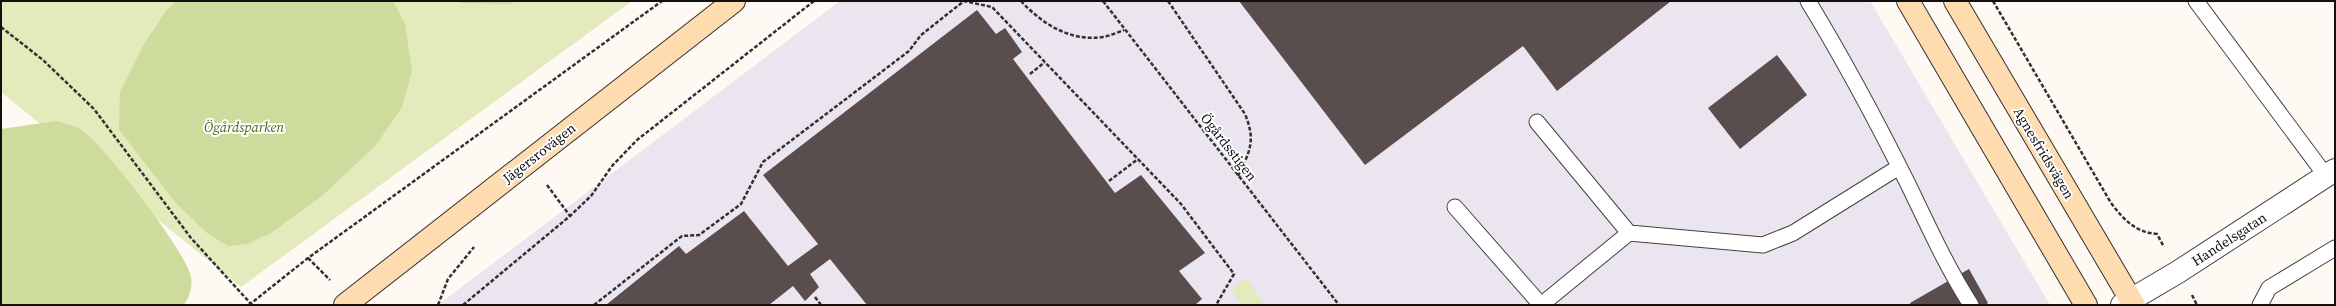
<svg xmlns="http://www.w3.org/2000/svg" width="2336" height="306" font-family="'Source Serif 4',serif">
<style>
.industrial{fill:#eae5ee}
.green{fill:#e3eabc}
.forest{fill:#cddb9c}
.building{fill:#594d4d}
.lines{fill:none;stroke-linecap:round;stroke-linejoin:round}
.lane-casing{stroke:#434343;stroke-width:17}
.street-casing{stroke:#434343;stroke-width:24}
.secondary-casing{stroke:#323232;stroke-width:24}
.path{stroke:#323232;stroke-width:2.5;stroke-dasharray:4 2;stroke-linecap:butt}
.lane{stroke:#fff;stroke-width:15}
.street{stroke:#fff;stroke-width:22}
.secondary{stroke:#fedcaf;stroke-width:22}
.labels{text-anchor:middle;stroke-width:4;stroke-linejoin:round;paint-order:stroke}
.park-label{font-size:14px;font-style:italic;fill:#476a1f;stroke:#fff}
.street-label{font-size:14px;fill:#101010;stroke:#fff}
</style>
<rect width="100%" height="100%" fill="#fff9f4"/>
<path class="industrial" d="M840,1H1870L2050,305H438Z"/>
<path class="green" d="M1,1H632L241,287L1,92Z
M1246,278L1265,305H1243L1231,290Z"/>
<path class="forest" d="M176,1H393L405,24L412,71L402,107L376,145L323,195L271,233L247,244L228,246L207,233L176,203L119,130L120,92L143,46L166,11Z
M454,1H518L510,4L461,3Z
M57,121C64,124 74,125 80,129C102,142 187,253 191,277C193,286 189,300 183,305H1V129Z"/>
<path class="building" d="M1239,1H1671L1557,91L1523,46L1365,165Z
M977,10L996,34L1005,28L1022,52L1013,59L1115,193L1141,175L1205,253L1179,271L1202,299L1195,305H867L830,259L810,274L819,287L805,301L793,286L769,305H606L679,246L686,254L744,211L788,266L818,244L763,175Z
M1777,55L1807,95L1740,149L1708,108Z
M1969,269L1988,303L1985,305H1911L1910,303Z"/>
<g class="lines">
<defs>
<path id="lane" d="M1808,1C1844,60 1876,120 1907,182C1928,225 1945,264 1971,305
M2196,1L2326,176
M1537,122L1629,233L1763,245L1793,233L1899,167
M1455,207L1541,305L1629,233
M2260,305L2269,288L2335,248"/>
<path id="street" d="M2122,305L2178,272L2335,170"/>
<path id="secondary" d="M1908,1L2086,305
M1955,1L2134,305
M345,305L734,1"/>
</defs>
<use href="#lane" class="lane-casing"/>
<use href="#street" class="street-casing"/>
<use href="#secondary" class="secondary-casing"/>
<path class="path" d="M1021,1C1042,24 1071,42 1103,37C1110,36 1118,32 1124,30
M1103,1L1339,305
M1168,1L1245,114C1256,141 1250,151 1238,176
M1993,1L2111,203C2124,220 2135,232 2157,234L2164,247
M1,27L43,60L94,109L191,238L252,305
M1030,74L1045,62
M1109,181L1138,159
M547,185L570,216
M308,258L330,280
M2192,295L2197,305
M815,297L821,305
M249,305L308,258L662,1
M438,305L448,279L474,247
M463,305L570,216L591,196L612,166L637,140L814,1
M594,305L682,236L699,235L741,204L763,162L909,51L921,35L964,1L992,7L1181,204L1234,274L1216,305"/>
<use href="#lane" class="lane"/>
<use href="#street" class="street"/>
<use href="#secondary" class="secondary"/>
</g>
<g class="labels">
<g class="park-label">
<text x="244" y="132">Ögårdsparken</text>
</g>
<g class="street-label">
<text transform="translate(1229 147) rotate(52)" y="5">Ögårdsstigen</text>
<text transform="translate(539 153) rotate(-38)" y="5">Jägersrovägen</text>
<text transform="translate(2044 153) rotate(59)" y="5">Agnesfridsvägen</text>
<text transform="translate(2229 239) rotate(-33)" y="5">Handelsgatan</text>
</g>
</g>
<rect width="2336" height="306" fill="none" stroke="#101010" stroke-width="4"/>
</svg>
